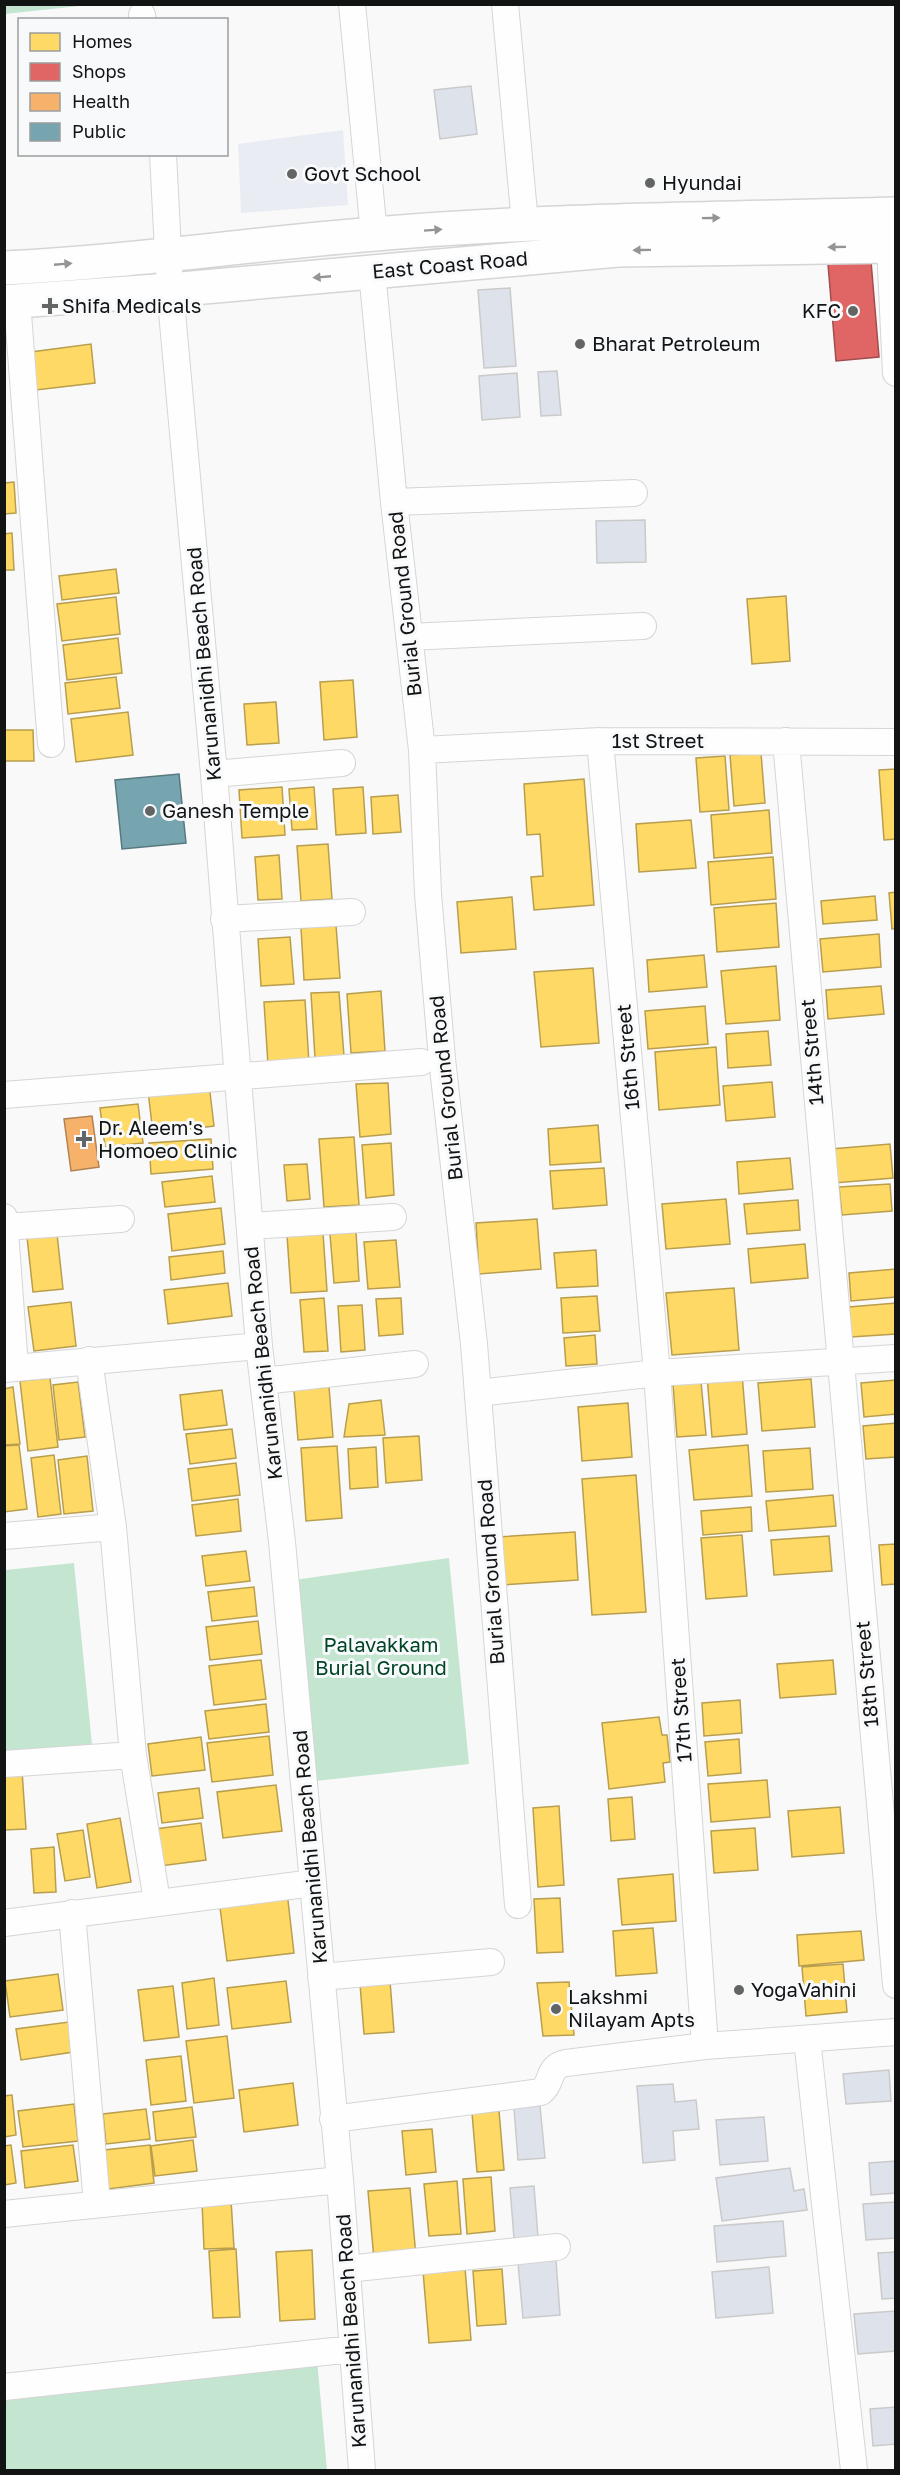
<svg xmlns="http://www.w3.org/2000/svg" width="900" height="2475" font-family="'Golos Text',sans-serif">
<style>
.built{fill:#e9ecf2}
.green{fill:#c4e6d1}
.homes{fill:#ffd966;stroke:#b89e4d;stroke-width:1.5}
.shops{fill:#e06666;stroke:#a24d4d;stroke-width:1.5}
.health{fill:#f6b26b;stroke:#b28251;stroke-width:1.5}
.public{fill:#76a5af;stroke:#587980;stroke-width:1.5}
.building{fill:#dee3eb;stroke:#cacacb;stroke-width:1.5}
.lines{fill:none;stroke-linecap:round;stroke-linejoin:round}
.street-casing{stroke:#d5d5d6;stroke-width:28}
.primary-casing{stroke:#d5d5d6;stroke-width:36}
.street{stroke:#fefefe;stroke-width:26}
.primary{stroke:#fefefe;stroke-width:33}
.oneway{fill:#949494}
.poi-dot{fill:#636464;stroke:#f8f9fb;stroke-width:2}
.labels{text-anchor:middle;stroke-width:6;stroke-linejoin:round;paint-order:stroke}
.poi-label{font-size:20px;fill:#121313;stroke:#f8f9fb;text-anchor:start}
.street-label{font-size:20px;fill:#121313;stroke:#f8f9fb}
.park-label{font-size:20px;fill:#014426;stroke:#f8f9fb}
</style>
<rect width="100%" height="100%" fill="#f9f9fa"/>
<path class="built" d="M343,130L348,205L241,213L238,144Z"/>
<path class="green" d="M5,4H89V5L5,14Z
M449,1558L469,1764L316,1781L294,1580Z
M74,1563L93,1755L5,1764V1570Z
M317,2359L327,2470H5L4,2398Z"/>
<path class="homes" d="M91,344L95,383L36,390L31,352Z
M14,482L16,513L4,514V483Z
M12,533L14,570H4V534Z
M116,569L119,593L62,600L59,576Z
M786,596L790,661L752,664L747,599Z
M116,597L120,634L62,641L57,604Z
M118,638L122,673L67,680L63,645Z
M116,677L120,708L68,714L65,683Z
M353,680L357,737L324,740L320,682Z
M276,702L279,743L247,745L244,704Z
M128,712L133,755L76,762L71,719Z
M4,730H33L34,761H4Z
M761,753L765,803L734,806L730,755Z
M725,756L729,810L700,812L696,758Z
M896,769V839L884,840L879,770Z
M584,779L594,905L534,910L531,877L543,876L540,834L527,835L524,784Z
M282,787L285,835L242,838L239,790Z
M314,787L317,829L292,830L289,789Z
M363,787L366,833L336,835L333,789Z
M398,795L401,832L373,834L371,797Z
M769,810L772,853L714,858L711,815Z
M691,820L696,868L639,872L636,824Z
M328,844L332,899L301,901L297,846Z
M279,855L282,899L258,900L255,857Z
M773,857L776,899L711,905L708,862Z
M896,892V928L892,929L889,893Z
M875,896L877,920L823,924L821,901Z
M512,897L516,949L461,953L457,902Z
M776,903L779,947L717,952L714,908Z
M336,925L340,978L304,980L301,928Z
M879,934L881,967L823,972L820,939Z
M290,937L294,984L261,986L258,939Z
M704,955L707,987L649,992L647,960Z
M776,966L780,1020L726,1024L721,971Z
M593,968L599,1043L541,1047L534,972Z
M881,986L884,1014L828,1019L826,990Z
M381,991L385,1051L351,1053L347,994Z
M339,992L344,1056L315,1058L311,993Z
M305,1000L309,1063L268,1065L264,1002Z
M705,1006L708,1044L648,1049L645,1011Z
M768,1031L771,1065L728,1068L726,1034Z
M716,1047L720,1105L659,1110L655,1052Z
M772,1082L775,1117L726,1121L723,1086Z
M388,1083L391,1134L360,1137L356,1084Z
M209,1084L214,1126L153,1133L148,1091Z
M138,1104L143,1143L105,1147L100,1108Z
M598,1125L601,1162L550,1165L548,1129Z
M354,1137L359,1205L324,1207L319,1139Z
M211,1139L213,1169L151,1174L149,1143Z
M391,1143L394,1195L366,1198L362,1145Z
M890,1144L893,1178L834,1183L831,1149Z
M790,1158L793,1189L739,1194L737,1162Z
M307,1164L310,1199L287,1201L284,1165Z
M604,1168L607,1205L553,1209L550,1171Z
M212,1176L215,1202L165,1207L162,1182Z
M890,1184L892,1211L842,1215L839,1187Z
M726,1199L730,1244L666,1249L662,1204Z
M798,1200L800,1230L747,1234L744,1204Z
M221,1208L225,1244L172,1251L168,1214Z
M537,1219L541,1269L479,1274L476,1223Z
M356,1232L359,1281L334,1283L330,1234Z
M323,1233L327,1291L291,1293L287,1235Z
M57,1234L63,1289L33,1292L27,1237Z
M396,1240L400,1287L368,1289L364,1242Z
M805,1244L808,1278L751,1283L748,1249Z
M596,1250L598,1286L557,1288L554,1253Z
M223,1251L225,1273L171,1280L169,1257Z
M896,1269V1297L851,1301L849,1273Z
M228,1283L232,1316L168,1324L164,1290Z
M734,1288L739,1350L672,1355L666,1293Z
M597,1296L600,1331L563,1333L561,1298Z
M324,1298L328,1351L304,1352L300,1300Z
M401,1298L403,1334L379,1336L376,1299Z
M71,1302L76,1346L34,1351L28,1307Z
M896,1303V1334L851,1337L849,1307Z
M362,1305L365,1350L341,1352L338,1306Z
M595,1335L597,1364L566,1366L564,1338Z
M742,1374L747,1434L712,1437L707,1376Z
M50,1378L58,1447L28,1451L20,1381Z
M811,1379L815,1427L762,1431L758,1383Z
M896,1380V1414L864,1417L861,1383Z
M78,1382L85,1437L59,1440L53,1385Z
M701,1382L706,1435L677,1437L673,1384Z
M13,1387L20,1444L4,1445V1389Z
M329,1387L333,1437L298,1440L294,1390Z
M222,1390L227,1425L184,1430L180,1395Z
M381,1400L385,1435L344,1437L349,1404Z
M628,1403L632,1457L582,1461L578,1407Z
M896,1423V1457L866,1459L863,1426Z
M232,1429L236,1458L190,1464L186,1434Z
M419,1436L422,1480L386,1483L383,1438Z
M19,1445L27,1509L4,1512V1446Z
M748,1445L752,1496L694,1500L689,1450Z
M337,1446L342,1518L306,1521L301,1448Z
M376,1447L378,1487L350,1489L348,1449Z
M810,1448L813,1489L766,1492L763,1451Z
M54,1455L61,1514L38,1517L31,1458Z
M87,1456L93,1511L64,1514L58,1460Z
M236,1463L240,1495L192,1501L188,1469Z
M636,1475L646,1612L592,1615L582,1479Z
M833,1495L836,1526L769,1531L766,1501Z
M238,1499L241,1531L196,1536L192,1505Z
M751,1507L752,1531L703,1535L701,1511Z
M575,1532L578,1580L501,1585L498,1537Z
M742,1535L747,1596L706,1599L701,1538Z
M829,1536L832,1571L774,1575L771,1540Z
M896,1544V1584L882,1585L879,1545Z
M246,1551L250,1581L206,1586L202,1556Z
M254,1587L257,1616L212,1621L208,1592Z
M258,1621L262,1654L210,1660L206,1627Z
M261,1660L266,1699L214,1705L209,1666Z
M833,1660L836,1694L780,1698L777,1664Z
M740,1700L742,1733L704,1736L702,1703Z
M266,1704L269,1732L209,1739L205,1711Z
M659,1717L662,1735H667L670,1762L663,1763L665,1782L609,1789L602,1723Z
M269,1736L273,1775L212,1782L207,1743Z
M201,1737L205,1770L152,1776L148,1744Z
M739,1739L741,1773L708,1776L705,1742Z
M22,1771L26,1829L4,1830V1772Z
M767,1780L770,1817L711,1822L708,1784Z
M276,1785L282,1831L223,1838L217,1792Z
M199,1788L203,1818L162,1823L158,1793Z
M632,1797L635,1839L611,1841L608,1799Z
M559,1806L564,1885L538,1887L533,1808Z
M840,1807L844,1853L792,1857L788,1811Z
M120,1818L131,1882L97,1888L87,1824Z
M201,1823L206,1860L160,1866L155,1829Z
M755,1828L758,1870L714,1873L711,1831Z
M83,1830L90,1877L65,1881L57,1834Z
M54,1847L56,1892L34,1893L31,1849Z
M673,1874L676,1921L622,1925L618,1879Z
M287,1892L294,1953L227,1961L219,1900Z
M560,1898L563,1952L537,1953L534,1899Z
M653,1928L657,1973L616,1976L613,1931Z
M861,1931L864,1960L799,1966L797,1935Z
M843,1964L847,2012L806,2016L802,1967Z
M58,1974L63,2010L10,2017L5,1981Z
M214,1978L219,2025L187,2029L182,1983Z
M286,1981L291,2022L232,2029L227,1988Z
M390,1981L394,2032L364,2034L360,1984Z
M569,1982L574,2035L543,2036L537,1983Z
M173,1986L179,2037L144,2041L138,1990Z
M69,2022L73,2052L21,2060L16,2029Z
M227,2036L234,2098L194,2103L186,2041Z
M181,2056L186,2101L151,2105L146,2060Z
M293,2083L298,2125L244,2132L239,2090Z
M12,2095L16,2135L4,2137V2096Z
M74,2104L78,2141L23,2147L18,2111Z
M192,2107L196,2137L156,2141L153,2112Z
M146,2109L150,2139L106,2144L103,2114Z
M499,2111L504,2170L477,2172L472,2113Z
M432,2129L436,2172L406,2175L402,2131Z
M193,2140L197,2171L155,2176L151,2146Z
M11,2145L16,2183L4,2185V2146Z
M73,2145L78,2181L25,2188L21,2151Z
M150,2145L154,2183L108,2189L104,2150Z
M491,2177L495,2231L467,2234L463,2179Z
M457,2181L461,2234L429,2236L424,2184Z
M410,2188L416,2257L374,2260L368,2191Z
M231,2200L234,2248L204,2249L202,2202Z
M236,2249L240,2317L213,2318L209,2251Z
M312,2250L315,2319L280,2321L276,2252Z
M465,2268L471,2340L429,2343L423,2271Z
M502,2269L506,2324L477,2326L473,2271Z"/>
<path class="shops" d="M871,261L879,357L836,361L828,264Z"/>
<path class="health" d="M92,1116L99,1167L71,1171L64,1119Z"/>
<path class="public" d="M179,774L186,843L122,849L115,780Z"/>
<path class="building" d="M471,86L477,134L440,139L434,90Z
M510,288L516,366L484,368L478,290Z
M557,371L561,415L541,416L538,372Z
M517,373L520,417L482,420L479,376Z
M645,520L646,562L597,563L596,521Z
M889,2070L891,2101L846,2104L843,2074Z
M673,2084L675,2102L696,2100L699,2129L673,2131L675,2160L643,2163L637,2086Z
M540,2106L545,2158L518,2160L514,2108Z
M764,2117L768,2161L720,2165L716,2120Z
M896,2161V2193L871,2195L869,2163Z
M790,2168L794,2191L804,2189L807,2210L722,2221L716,2178Z
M534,2186L538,2237L514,2238L510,2188Z
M896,2202V2238L866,2240L863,2204Z
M783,2221L786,2256L717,2262L714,2226Z
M896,2252V2298L882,2299L878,2253Z
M556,2260L560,2315L523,2318L518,2263Z
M769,2267L773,2313L716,2318L712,2272Z
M896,2311V2351L858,2354L854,2314Z
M896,2407V2444L873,2446L870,2409Z"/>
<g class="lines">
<defs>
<path id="street" d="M352,4L374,234
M505,4L525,224
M142,15L143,20
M163,154L170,290L214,774L259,1346L282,1542L340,2180L362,2470
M890,246L896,373
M372,272L394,502L422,750L428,894L442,1059L474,1344L518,1905
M17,301L51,744
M394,502L634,493
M409,637L643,626
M600,741L657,1373L705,2046
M786,741L896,1985
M422,750L600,741L896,742
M214,774L342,763
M224,919L352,912
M4,1095L421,1062
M4,1217L15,1368
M250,1226L393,1217
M5,1227L121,1219
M89,1360L113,1527L133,1755L157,1901
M4,1369L259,1346
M263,1381L415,1364
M478,1393L657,1373L896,1358
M4,1536L113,1527
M4,1764L133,1755
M72,1913L97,2204
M4,1923L313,1883
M321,1977L491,1962
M807,2039L854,2470
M333,2119L541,2092C554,2082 546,2067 566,2063L705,2046L896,2032
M4,2214L340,2180
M347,2269L557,2247
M4,2387L352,2349"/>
<path id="primary" d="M4,268C128,262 251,244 375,234C548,219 722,219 896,214
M4,302L170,290L618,250L896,246"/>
</defs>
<use href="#street" class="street-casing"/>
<use href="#primary" class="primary-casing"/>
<use href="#street" class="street"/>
<use href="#primary" class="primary"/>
</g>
<defs><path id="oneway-solid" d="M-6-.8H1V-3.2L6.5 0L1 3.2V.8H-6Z" transform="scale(1.5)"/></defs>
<g class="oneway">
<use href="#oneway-solid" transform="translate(711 218) rotate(-1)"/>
<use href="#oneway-solid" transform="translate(433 230) rotate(-4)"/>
<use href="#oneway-solid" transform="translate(837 247) rotate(179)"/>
<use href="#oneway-solid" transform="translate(642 250) rotate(179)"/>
<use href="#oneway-solid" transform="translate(63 264) rotate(-5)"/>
<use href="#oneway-solid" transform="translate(322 277) rotate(175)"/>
</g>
<g class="poi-dot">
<circle cx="292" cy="174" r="6"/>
<circle cx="650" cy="183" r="6"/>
<path d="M47 297h6v6h6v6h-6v6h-6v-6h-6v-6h6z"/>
<circle cx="853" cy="311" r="6"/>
<circle cx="580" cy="344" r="6"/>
<circle cx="150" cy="811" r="6"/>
<path d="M81 1130h6v6h6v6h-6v6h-6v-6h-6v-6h6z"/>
<circle cx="739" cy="1990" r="6"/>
<circle cx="556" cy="2009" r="6"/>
</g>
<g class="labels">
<g class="poi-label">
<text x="304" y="181">Govt School</text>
<text x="662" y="190">Hyundai</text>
<text x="62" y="313">Shifa Medicals</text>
<text x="841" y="318" text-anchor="end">KFC</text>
<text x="592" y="351">Bharat Petroleum</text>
<text x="162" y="818">Ganesh Temple</text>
<text x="98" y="1135">Dr. Aleem's<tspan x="98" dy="23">Homoeo Clinic</tspan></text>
<text x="751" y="1997">YogaVahini</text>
<text x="568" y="2004">Lakshmi<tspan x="568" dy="23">Nilayam Apts</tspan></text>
</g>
<g class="street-label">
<text transform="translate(450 265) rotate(-5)" y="7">East Coast Road</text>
<text transform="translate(405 604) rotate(-96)" y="7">Burial Ground Road</text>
<text transform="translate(204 664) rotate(-95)" y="7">Karunanidhi Beach Road</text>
<text x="658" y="748">1st Street</text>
<text transform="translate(812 1052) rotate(-95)" y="7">14th Street</text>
<text transform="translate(628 1057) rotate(-95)" y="7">16th Street</text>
<text transform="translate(446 1088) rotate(-96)" y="7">Burial Ground Road</text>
<text transform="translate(263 1363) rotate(-96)" y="7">Karunanidhi Beach Road</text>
<text transform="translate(491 1572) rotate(-94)" y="7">Burial Ground Road</text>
<text transform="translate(867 1674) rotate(-95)" y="7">18th Street</text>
<text transform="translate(681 1710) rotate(-94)" y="7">17th Street</text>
<text transform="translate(310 1847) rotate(-95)" y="7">Karunanidhi Beach Road</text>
<text transform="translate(351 2331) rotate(-94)" y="7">Karunanidhi Beach Road</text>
</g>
<g class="park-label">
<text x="381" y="1652">Palavakkam<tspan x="381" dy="23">Burial Ground</tspan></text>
</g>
</g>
<rect width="900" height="2475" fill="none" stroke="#121313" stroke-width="12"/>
<rect x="18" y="18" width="210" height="138" fill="#f8f9fb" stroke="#9c9d9e" stroke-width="1.5"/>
<rect x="30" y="33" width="30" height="18" fill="#ffd966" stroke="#9c9d9e" stroke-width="1.5"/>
<text x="72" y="48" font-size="18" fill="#121313">Homes</text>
<rect x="30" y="63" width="30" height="18" fill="#e06666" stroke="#9c9d9e" stroke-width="1.5"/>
<text x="72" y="78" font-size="18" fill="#121313">Shops</text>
<rect x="30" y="93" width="30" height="18" fill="#f6b26b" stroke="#9c9d9e" stroke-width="1.5"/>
<text x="72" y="108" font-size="18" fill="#121313">Health</text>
<rect x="30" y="123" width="30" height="18" fill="#76a5af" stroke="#9c9d9e" stroke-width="1.5"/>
<text x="72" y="138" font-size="18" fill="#121313">Public</text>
</svg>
